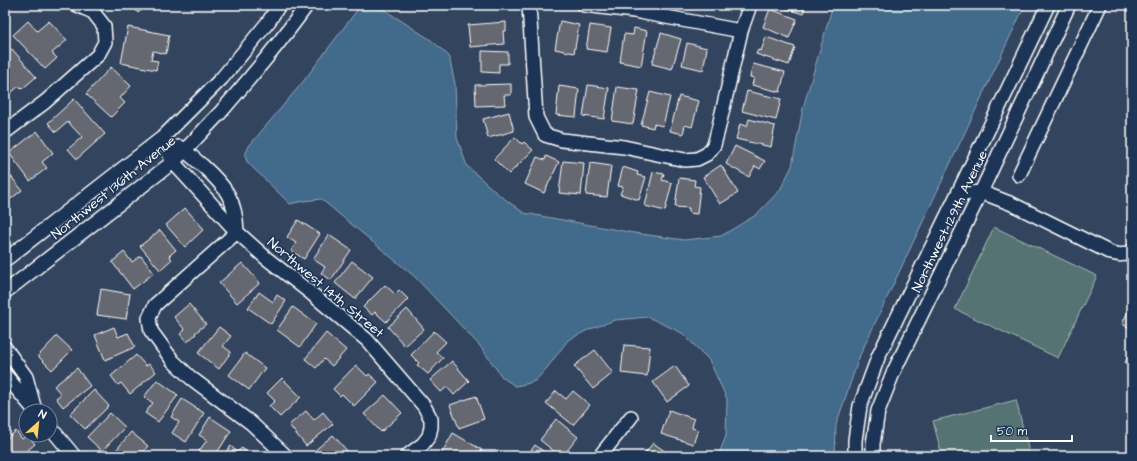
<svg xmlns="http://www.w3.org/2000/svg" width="1137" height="461" font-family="'Architects Daughter',sans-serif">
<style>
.green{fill:#547372;stroke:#aab9b8}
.water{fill:#426a8a;stroke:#8ea6b9}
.building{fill:#65676f;stroke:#fff}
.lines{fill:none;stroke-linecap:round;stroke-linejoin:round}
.minor-casing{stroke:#fff;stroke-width:16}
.minor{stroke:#1d3557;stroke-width:13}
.labels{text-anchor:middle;stroke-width:3.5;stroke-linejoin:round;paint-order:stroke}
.street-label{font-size:14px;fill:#fff;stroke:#1d3557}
</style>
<rect width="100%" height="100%" fill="#33445e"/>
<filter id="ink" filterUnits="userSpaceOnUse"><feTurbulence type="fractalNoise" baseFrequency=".025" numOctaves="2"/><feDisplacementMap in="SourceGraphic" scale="8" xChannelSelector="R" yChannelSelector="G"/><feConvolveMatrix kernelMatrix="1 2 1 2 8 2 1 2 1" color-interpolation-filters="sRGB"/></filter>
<g filter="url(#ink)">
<path class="green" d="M994,227L1097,276L1058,358L955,309Z
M1016,400L1030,456H942L933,421Z"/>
<path class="water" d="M366,5L383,9L431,40L449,56L455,84L457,138L467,166L498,194L524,213L634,233L684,240L721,236L756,215L780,190L792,166L803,108L833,5H1025L860,355L836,425L835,456H718L726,436L727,399L709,360L682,333L648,317L615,320L588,330L568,340L547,368L535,381L526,384L515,386L502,377L480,346L415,277L321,199L303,201L290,204L247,162L245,155L249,146L302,83L358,9Z"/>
<path class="building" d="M132,5H147L138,13Z
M775,5H805L803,14Z
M770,9L797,19L789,38L763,27Z
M28,21L37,31L49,21L67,40L52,53L57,58L45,69L13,35Z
M560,21L579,25L574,53L555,49Z
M506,22V31H503L504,44L470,47L468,25Z
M590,25L611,28L607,52L586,49Z
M128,27L169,35L166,54L153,51L151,60L158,61L156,70L121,63Z
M634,28L647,31L641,66L620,62L624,34L633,35Z
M661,33L681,39L672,69L652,64Z
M766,37L795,47L789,65L756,54L758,50L761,51Z
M687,43L707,48L703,70L682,65Z
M12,49L36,77L22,89L19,86L5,98V55Z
M482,51L508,52V64H499V73L482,72Z
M753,64L785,72L780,92L752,85L754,78L750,77Z
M111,67L131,86L120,98L125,103L111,117L86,94Z
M511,84V95H504L505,105L476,106L475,85Z
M588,85L609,88L604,119L583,116Z
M559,86L579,89L576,117L556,115Z
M617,87L639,90L633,124L612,121Z
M747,91L781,99L776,120L742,111Z
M650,92L670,97L663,126L654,124L653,128L641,125Z
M679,96L699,101L692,127L685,125L683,134L670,131Z
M74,99L105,134L77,159L68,149L82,137L68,122L56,132L48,123Z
M509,112L514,131L488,138L483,119Z
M749,119L775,126L771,147L736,139L740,124L747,126Z
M37,131L53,153L42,162L47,168L30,181L9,153Z
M515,137L522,144L524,142L533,150L509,174L494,159Z
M735,146L765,161L760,169L755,166L749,177L726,164Z
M546,156L559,162L544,193L525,184L537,157L545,160Z
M563,161L584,163L581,195L559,193Z
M590,163L611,166L607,197L586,195Z
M721,165L738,193L720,204L703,177Z
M623,167L638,172L637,175L646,177L639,200L620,194L623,187L618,186Z
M5,169L22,190L11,199L5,192Z
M653,172L664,174L662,180L672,183L665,211L645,206Z
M679,178L695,180L694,186L700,187L697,214L689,213V208L675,207Z
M185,208L204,229L185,247L166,225Z
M298,220L320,234L304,259L291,251L296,243L287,237Z
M160,230L176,250L169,256L172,259L160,270L140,246Z
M329,235L351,250L331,280L321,273L325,267L313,259Z
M124,252L132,262L141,256L154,273L133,289L112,262Z
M352,261L373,277L355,299L335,283Z
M242,263L260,283L237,303L219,283Z
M385,285L395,294L399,290L408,299L386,322L375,312L372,315L363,307Z
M101,289L130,294L126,319L97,315Z
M259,292L273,302L277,295L286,301L271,324L248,308Z
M1132,303V329L1122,324Z
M189,304L206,324L195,333L196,334L187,342L180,334L185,330L174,317Z
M293,307L316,324L300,347L277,330Z
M407,309L424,329L405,346L388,327Z
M114,327L118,337L128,333L135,347L105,360L95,335Z
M219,327L231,336L223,346L231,352L219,369L198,353Z
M434,331L446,342L436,352L443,358L428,374L417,365L419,363L411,355Z
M326,333L346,350L332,366L324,359L316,368L305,359Z
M57,336L72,350L52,370L38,356Z
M624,345L650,347L647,376L621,373Z
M1132,348V367L1125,363Z
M595,350L613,373L593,389L574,366Z
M245,353L265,368L249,390L229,375Z
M136,355L146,366L149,364L156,372L130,394L121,383L118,385L111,376Z
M452,361L469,381L454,395L447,387L441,392L430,380Z
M356,365L367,376L369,374L378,382L354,406L342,394L340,396L333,389Z
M675,366L689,386L667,402L653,382Z
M77,368L90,386L63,407L56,398L61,394L54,386Z
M282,378L301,397L280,417L269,406L275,401L267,393Z
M157,380L178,395L158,422L145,413L153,403L144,397Z
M94,390L109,406L85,429L70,414Z
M556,391L566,399L573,391L590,405L573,425L546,403Z
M385,395L402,413L381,432L364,414Z
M476,396L484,419L459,428L450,405Z
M182,399L204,413L186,442L172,433L179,422L171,417Z
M669,410L694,419L692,428L698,430L693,444L661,434Z
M306,411L314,420L323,412L333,424L306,446L289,425Z
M110,413L125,427L102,451L87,437Z
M210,417L231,431L215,456H206L199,451L207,440L199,435Z
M556,419L578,437L563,456H560L540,440Z
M16,431L22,439L28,435L35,444L21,456H5V440Z
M131,432L148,446L139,456H114L113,454Z
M453,433L482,450L479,456H440Z
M333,435L349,453L346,456H316L313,452Z
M653,443L672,456H642L645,452H646Z
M535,445L550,456H527Z
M231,446L237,452L242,448L251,456H222Z"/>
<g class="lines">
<defs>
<path id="minor" d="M529,5L536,117L545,135L562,140L624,147L685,160L697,159L707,154L714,145L718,130L741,31L750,5
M584,5L634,11L741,31
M5,132L45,102L98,55L105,42L104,26L93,12L77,5
M162,138L173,162L237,232L266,258L312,294L367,340L424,406L431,419V427L429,436L423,444L407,456
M179,147C188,152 195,160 203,166C226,187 236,200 237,232
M1019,175L1100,5
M956,197L969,193L981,192L1012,204L1111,253C1119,255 1124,256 1132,251
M237,232L155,305L149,318L151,331L173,361L191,378L251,423L286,456
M5,260L162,138L222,78L269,21L279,5
M5,292L173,162C190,146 204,129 220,113C250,78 280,43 307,5
M5,348L26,377L35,410
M5,375L32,407
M50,427L74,456
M600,456L631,417
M855,456V440L860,406L879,355L956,197L1048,5
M873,456V444L878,411L893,373L981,192L1069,5"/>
</defs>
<use href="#minor" class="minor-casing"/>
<use href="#minor" class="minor"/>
</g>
</g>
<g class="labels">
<g class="street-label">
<text transform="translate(113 187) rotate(-39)" y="5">Northwest 136th Avenue</text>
<text transform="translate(949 221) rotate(-64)" y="5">Northwest 129th Avenue</text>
<text transform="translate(326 287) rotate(40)" y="5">Northwest 14th Street</text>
</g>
</g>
<rect width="1137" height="461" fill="none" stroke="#1d3557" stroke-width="20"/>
<rect x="10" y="10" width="1117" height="441" fill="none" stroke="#fff" stroke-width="1.5" filter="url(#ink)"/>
<g transform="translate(38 423) rotate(27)"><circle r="19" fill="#1d3557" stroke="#77869a"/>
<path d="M0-3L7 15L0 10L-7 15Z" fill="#ffd166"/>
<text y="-6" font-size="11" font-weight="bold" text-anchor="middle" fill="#ffffff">N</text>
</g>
<path d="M991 435v6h81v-6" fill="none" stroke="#ffffff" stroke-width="2"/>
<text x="997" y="435" font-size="12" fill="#ffffff" stroke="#1d3557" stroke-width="3" paint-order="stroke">50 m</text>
</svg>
